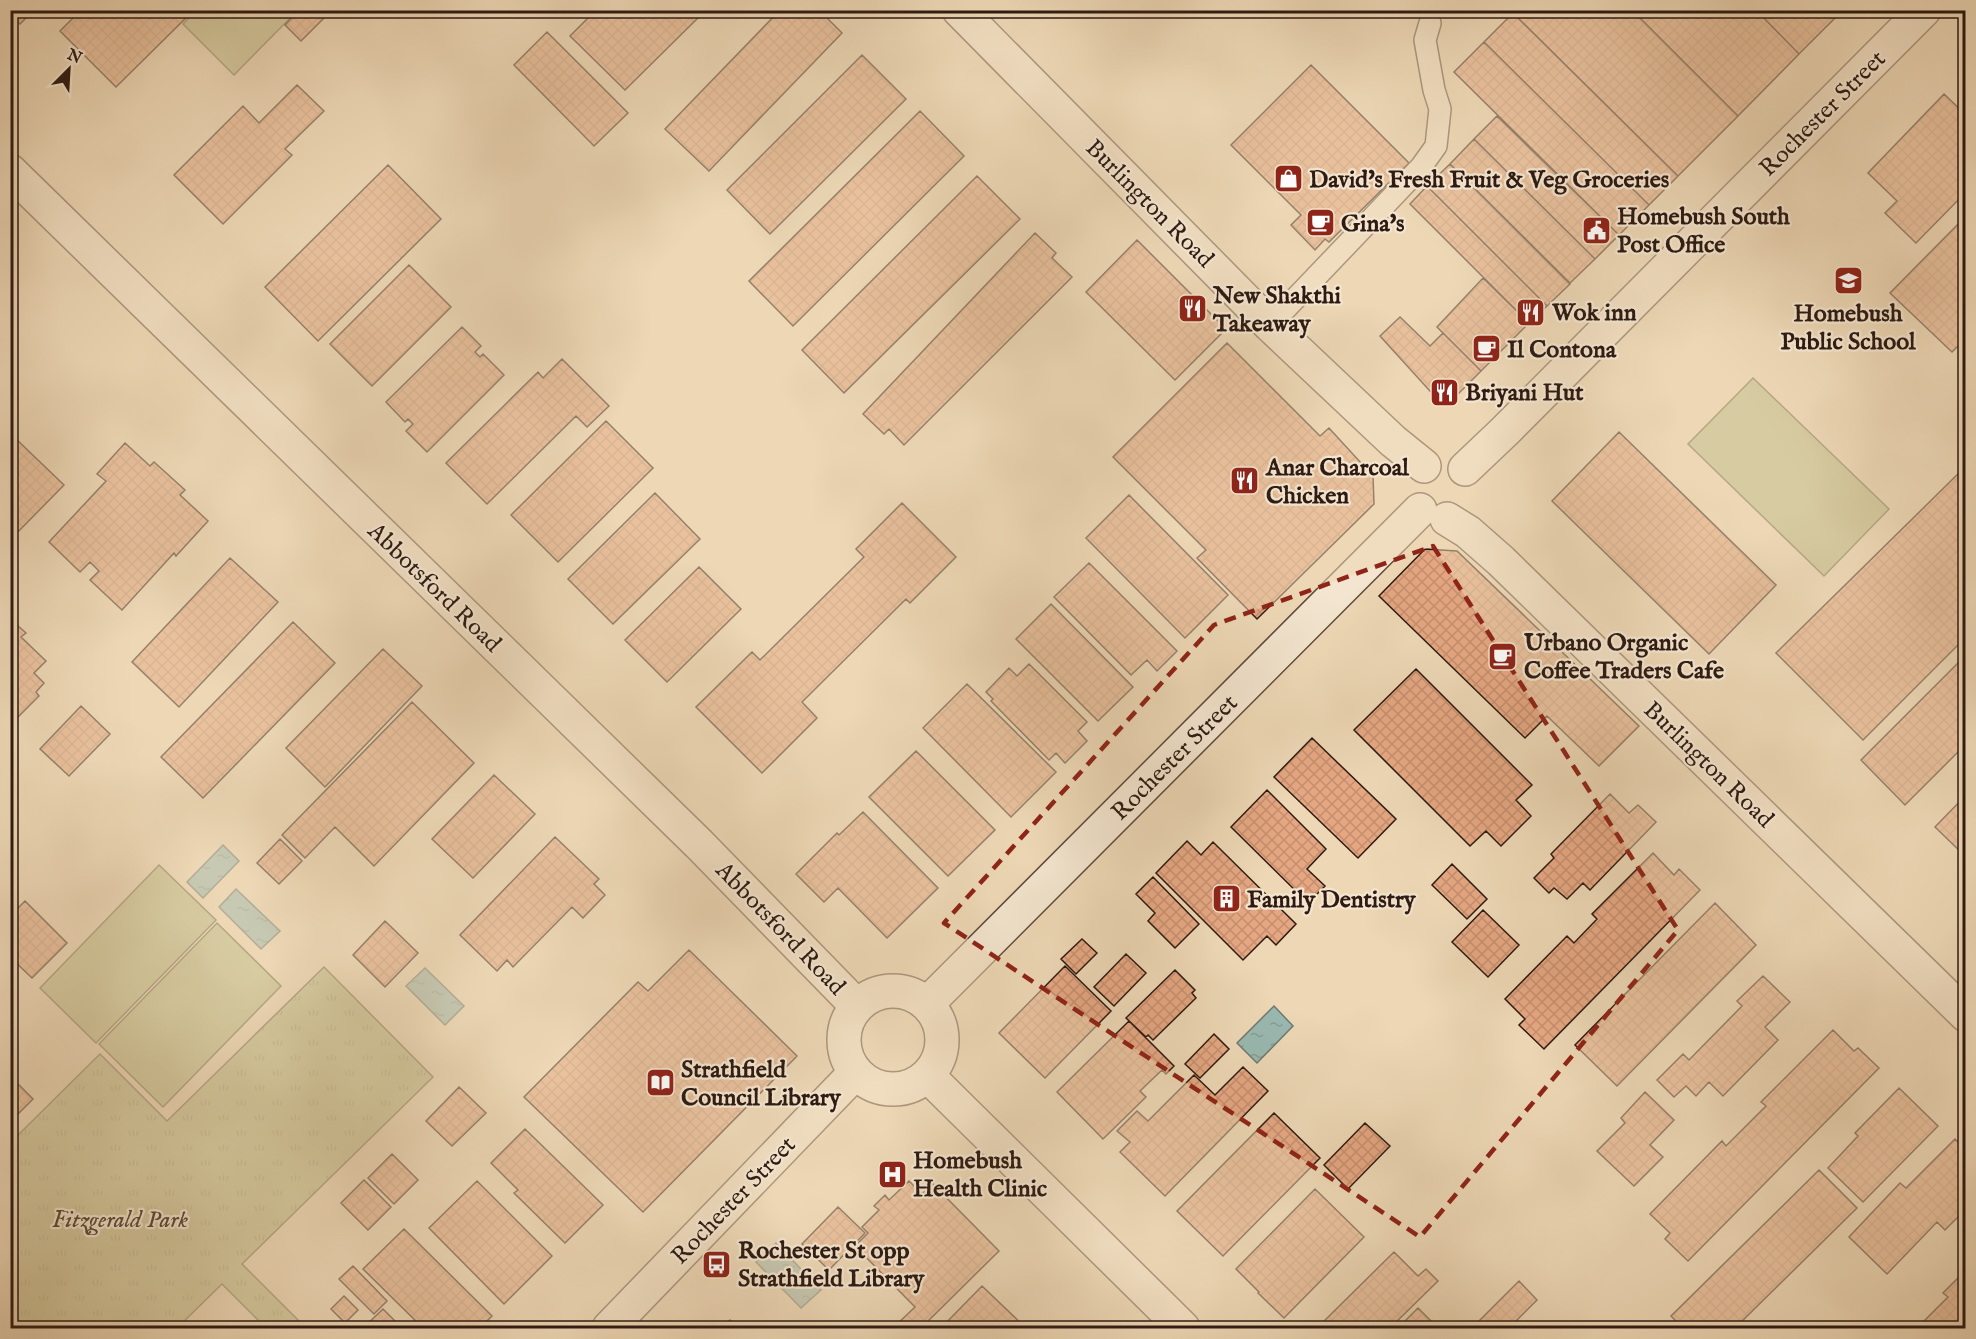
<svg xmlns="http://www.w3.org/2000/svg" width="1976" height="1339" font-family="'IM FELL English',serif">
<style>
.green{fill:#bcbd8b;stroke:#756c4e;stroke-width:1.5}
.park{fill:url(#park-tufts);stroke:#756c4e;stroke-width:1.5}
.water{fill:url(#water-ripples);stroke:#6e7971;stroke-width:1.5}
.building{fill:url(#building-cross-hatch);stroke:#2e1a12;stroke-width:1.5}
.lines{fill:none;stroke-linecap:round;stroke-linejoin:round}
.lane-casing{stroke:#5e493b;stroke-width:24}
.street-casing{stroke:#5e493b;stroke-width:36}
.lane{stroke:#f3e5cf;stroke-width:21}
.street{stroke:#f3e5cf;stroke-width:33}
.marked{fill:none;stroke:#8f2418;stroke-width:4.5;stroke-dasharray:12 8;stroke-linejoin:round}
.labels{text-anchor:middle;stroke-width:4.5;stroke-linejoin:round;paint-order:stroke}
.street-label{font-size:24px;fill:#2e1a12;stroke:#f3e5cf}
.poi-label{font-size:24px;font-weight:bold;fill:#2e1a12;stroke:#f3e5cf;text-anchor:start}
.park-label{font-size:24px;font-style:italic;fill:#594b36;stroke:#f3e5cf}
</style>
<defs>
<pattern id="park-tufts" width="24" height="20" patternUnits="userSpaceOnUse" patternTransform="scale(1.5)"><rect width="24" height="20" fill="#bcbd8b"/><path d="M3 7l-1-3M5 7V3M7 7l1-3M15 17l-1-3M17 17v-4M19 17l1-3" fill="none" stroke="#a2a277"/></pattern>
<pattern id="water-ripples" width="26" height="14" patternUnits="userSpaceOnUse" patternTransform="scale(1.5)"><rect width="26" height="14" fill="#99b9b1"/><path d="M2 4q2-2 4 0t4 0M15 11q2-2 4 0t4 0" fill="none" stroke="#849e97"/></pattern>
<pattern id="building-cross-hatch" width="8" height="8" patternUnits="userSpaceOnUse" patternTransform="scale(1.5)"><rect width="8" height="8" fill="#e5a782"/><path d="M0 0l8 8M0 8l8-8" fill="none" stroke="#c58f6f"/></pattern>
</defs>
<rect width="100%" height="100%" fill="#edd7b5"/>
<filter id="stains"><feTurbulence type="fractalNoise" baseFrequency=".00333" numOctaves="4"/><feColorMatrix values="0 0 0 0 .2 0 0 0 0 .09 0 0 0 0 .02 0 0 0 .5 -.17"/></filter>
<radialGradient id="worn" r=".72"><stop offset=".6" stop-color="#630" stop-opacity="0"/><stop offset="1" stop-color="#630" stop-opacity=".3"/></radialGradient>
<path class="green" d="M196,11V10L297,11L234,75L183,24Z
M1753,378L1889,509L1824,576L1688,444Z
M159,865L216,920L96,1043L40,988Z
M217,923L281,986L163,1107L99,1044Z"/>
<path class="park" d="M324,967L433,1077L242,1264L306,1328H266L222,1284L177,1328H11V1142L100,1054L167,1121Z"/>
<path class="water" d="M223,845L239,861L203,898L187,882Z
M236,889L280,931L261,949L219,907Z
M425,968L464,1006L445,1025L406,986Z
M1274,1006L1293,1026L1257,1063L1237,1043Z
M776,1243L821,1290L801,1308L756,1262Z"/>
<path class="building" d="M10,10H34L20,24L10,15Z
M81,10H194L116,87L60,31Z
M299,10H324L328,14L301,41L285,25Z
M596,10H706L625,90L570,36Z
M780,10H819L842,33L709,171L665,129Z
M1516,10H1632L1738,116L1678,176L1513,13Z
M1632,10H1756L1799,54L1738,116Z
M1756,10H1843L1799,54Z
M1513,13L1678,176L1649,205L1484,42Z
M547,32L628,113L594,146L514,65Z
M1484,42L1649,205L1619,235L1454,72Z
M862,55L906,99L770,234L727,190Z
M1311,65L1409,163L1329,242L1325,239L1315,250L1291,225L1301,215L1231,145Z
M297,85L324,111L285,149L292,155L223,224L174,175L243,106L259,123Z
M1944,94L1966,115V192L1916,243L1885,213L1897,201L1868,173Z
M920,111L964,156L793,326L749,281Z
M1497,116L1619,235L1595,259L1474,139Z
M1474,139L1595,259L1570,283L1450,164Z
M1450,164L1570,284L1547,306L1427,186Z
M388,165L441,219L318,341L265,287Z
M977,176L1020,219L844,393L802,350Z
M1427,186L1547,306L1529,323L1410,204Z
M1966,216V347L1961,343L1952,352L1890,293Z
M1035,233L1056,253L1052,258L1072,277L904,445L889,429L884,434L863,414Z
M1137,240L1226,329L1175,380L1086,292Z
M409,265L451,307L372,386L330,344Z
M1483,278L1529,323L1481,371L1437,327Z
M1400,317L1430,346L1443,333L1481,371L1453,399L1439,401L1380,336Z
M462,327L481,346L475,352L480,357L483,354L504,375L427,452L406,431L413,424L408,419L405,422L386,402Z
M1227,343L1320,436L1329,428L1373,476L1374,504L1257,619L1197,558L1206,550L1113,457Z
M562,359L609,406L587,427L576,416L487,504L446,463L538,372L543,378Z
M606,421L653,468L558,562L511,515Z
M1619,432L1776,585L1709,654L1552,501Z
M15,438L64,485L10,540V443Z
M125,443L150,466L154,462L185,490L180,495L208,521L176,556L174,553L122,610L90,580L99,571L90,562L80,572L49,542L106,481L97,474Z
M1966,466V637L1863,740L1776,653Z
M655,493L700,539L613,624L568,579Z
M1129,495L1228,595L1185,638L1086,538Z
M902,503L956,557L910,603L906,599L802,702L817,718L762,773L696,707L752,652L760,660L864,557L856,549Z
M1425,549L1457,551L1639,726L1599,766L1547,716L1525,738L1379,596Z
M230,558L278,602L179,707L132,662Z
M1089,563L1177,651L1157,671L1147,660L1131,675L1054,597Z
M699,567L741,609L667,682L625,640Z
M1051,604L1133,687L1098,721L1016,639Z
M10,619L26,633L21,637L46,661L34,673L44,683L36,692L39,696L13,722L10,720Z
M293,622L335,663L203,798L161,757Z
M383,649L422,686L325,787L286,748Z
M1966,655V744L1905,805L1861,760Z
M1029,664L1087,722L1078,731L1087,741L1065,763L1056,753L1049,760L991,701L993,699L986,692L1009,668L1017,676Z
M1416,669L1532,785L1516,800L1531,816L1501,846L1486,831L1470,846L1354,730Z
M967,684L1056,772L1011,817L923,728Z
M412,702L474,763L374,866L335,827L305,858L282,835Z
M81,706L110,734L69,776L40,749Z
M1312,738L1396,819L1358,858L1274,777Z
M916,751L995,830L948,876L869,797Z
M494,775L535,814L473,878L432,839Z
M1267,790L1326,849L1307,869L1325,886L1308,903L1231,827Z
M1610,794L1629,813L1638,805L1656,822L1590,890L1583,883L1567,899L1554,888L1549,893L1534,878L1554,858L1551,854Z
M1966,795V857L1935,827Z
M863,812L938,888L887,938L838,888L824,902L796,874L837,833L839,835Z
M555,837L599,879L594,884L605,895L583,918L572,907L513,967L507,960L497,971L460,935Z
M280,839L302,861L279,884L257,863Z
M1187,841L1201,855L1213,842L1296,924L1276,945L1267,936L1243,960L1156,873Z
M1653,853L1674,875L1679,869L1700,890L1544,1049L1519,1025L1525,1019L1505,999L1567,936L1574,943L1597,919L1592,914Z
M1452,864L1487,899L1467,919L1432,885Z
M1153,877L1199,924L1175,948L1148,921L1155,913L1136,894Z
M25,901L67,943L32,978L10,957V916Z
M1715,903L1756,945L1617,1086L1575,1045Z
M1483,910L1519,945L1488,977L1452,942Z
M385,921L418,953L385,987L353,955Z
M1082,939L1097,953L1076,974L1061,959Z
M689,950L797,1056L643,1212L524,1097L638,982L648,991Z
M1126,954L1146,973L1114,1006L1094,987Z
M1065,966L1111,1011L1045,1078L999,1033Z
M1175,970L1195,990L1192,993L1196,998L1153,1040L1148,1035L1146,1037L1126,1018Z
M1763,976L1790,1002L1765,1027L1778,1040L1723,1096L1709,1082L1696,1096L1686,1086L1674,1097L1657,1080L1683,1054L1689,1060L1742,1006L1737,1001Z
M1129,1021L1174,1066L1166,1074L1162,1070L1140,1091L1146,1097L1103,1139L1057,1092Z
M1833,1030L1854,1051L1858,1048L1879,1068L1688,1261L1665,1239L1670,1233L1650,1214L1722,1141L1726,1146L1766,1106L1761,1102Z
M1214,1034L1229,1049L1200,1078L1185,1064Z
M1243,1067L1268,1091L1165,1196L1120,1152L1130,1142L1117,1131L1137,1111L1148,1121L1194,1075L1215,1095Z
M10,1076L33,1099L10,1122Z
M459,1087L486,1113L452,1146L426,1121Z
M1899,1088L1938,1126L1863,1202L1828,1168L1858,1136L1855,1133Z
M1645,1092L1674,1120L1650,1145L1663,1157L1634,1186L1597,1151L1625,1123L1621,1118Z
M1274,1113L1320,1158L1223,1256L1177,1211Z
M1365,1123L1390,1146L1348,1189L1324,1165Z
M525,1129L603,1205L565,1243L514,1193L518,1190L491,1163Z
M1955,1139L1966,1150V1209L1945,1230L1937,1222L1887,1274L1849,1237L1900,1183L1906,1188Z
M392,1154L418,1180L394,1204L368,1178Z
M1819,1170L1857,1208L1735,1328H1683L1671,1316Z
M364,1180L391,1207L368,1230L341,1203Z
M477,1181L552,1256L504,1304L429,1228Z
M909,1181L922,1194L933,1184L999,1251L921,1328H893L915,1307L855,1246L868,1233L862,1227L879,1210L874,1206L885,1195L889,1200Z
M1315,1189L1364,1237L1284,1318L1258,1293L1259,1292L1236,1269Z
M838,1207L865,1233L829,1270L802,1244Z
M404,1229L492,1316L480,1328H423L363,1269Z
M1394,1252L1418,1276L1426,1269L1438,1281L1390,1328H1317Z
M353,1266L387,1301L374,1314L339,1279Z
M1966,1270V1328H1917L1948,1297L1943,1293Z
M1519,1281L1537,1300L1509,1328H1472Z
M982,1286L1026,1328H941Z
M344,1296L358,1310L345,1323L331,1309Z
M1418,1308L1438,1328H1398Z
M383,1309L402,1328H363Z
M730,1320L738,1328H722Z"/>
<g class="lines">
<defs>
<path id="lane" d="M1270,325L1421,167L1436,146L1440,109L1434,90L1425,40L1430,23"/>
<path id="street" d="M959,10L1270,325L1393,441L1424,466
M10,171L699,844L857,1006
M1465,469L1505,431L1924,10
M1447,519L1468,532L1501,561L1966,1015
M844 1040a49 49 0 1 1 98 0a49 49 0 1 1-98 0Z
M927,1004L1420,510
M928,1076L1183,1328
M609,1328L856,1072"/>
</defs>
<use href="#lane" class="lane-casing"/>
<use href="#street" class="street-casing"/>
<use href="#lane" class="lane"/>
<use href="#street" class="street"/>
</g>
<path d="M0 0H1976V1339H0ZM1433,546L1678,930L1420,1237L944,923L1214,625Z" fill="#edd7b5" fill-opacity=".55" fill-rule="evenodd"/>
<path class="marked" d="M1433,546L1678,930L1420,1237L944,923L1214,625Z"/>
<defs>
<symbol id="shop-square" viewBox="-11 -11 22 22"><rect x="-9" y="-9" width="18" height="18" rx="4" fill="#8f2418" stroke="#f3e5cf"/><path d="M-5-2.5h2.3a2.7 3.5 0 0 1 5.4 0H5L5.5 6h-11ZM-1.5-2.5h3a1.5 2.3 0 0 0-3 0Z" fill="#fff"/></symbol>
<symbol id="cafe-square" viewBox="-11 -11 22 22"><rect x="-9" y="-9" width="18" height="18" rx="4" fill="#8f2418" stroke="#f3e5cf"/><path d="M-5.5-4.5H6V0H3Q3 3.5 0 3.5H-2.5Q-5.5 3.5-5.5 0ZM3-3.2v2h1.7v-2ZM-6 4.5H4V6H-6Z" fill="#fff"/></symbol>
<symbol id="civic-square" viewBox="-11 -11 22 22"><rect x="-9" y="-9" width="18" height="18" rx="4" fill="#8f2418" stroke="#f3e5cf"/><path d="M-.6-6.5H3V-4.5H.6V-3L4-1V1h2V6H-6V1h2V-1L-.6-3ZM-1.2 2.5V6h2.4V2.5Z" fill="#fff"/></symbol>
<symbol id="school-square" viewBox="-11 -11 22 22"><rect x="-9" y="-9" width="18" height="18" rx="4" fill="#8f2418" stroke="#f3e5cf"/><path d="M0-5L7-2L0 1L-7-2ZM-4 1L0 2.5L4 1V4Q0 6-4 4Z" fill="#fff"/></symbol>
<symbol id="restaurant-square" viewBox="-11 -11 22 22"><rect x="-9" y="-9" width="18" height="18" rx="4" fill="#8f2418" stroke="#f3e5cf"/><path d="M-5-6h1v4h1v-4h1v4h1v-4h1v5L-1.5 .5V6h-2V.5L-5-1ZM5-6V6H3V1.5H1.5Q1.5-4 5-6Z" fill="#fff"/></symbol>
<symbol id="building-square" viewBox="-11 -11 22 22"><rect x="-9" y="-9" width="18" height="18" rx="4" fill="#8f2418" stroke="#f3e5cf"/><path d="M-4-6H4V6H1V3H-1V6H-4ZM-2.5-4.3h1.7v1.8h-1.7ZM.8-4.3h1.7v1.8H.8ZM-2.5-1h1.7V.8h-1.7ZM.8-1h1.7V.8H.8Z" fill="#fff"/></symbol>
<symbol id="library-square" viewBox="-11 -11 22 22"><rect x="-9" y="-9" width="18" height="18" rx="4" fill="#8f2418" stroke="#f3e5cf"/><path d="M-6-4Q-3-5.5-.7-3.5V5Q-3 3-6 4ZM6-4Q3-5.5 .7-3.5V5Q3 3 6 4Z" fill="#fff"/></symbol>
<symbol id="hospital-square" viewBox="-11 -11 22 22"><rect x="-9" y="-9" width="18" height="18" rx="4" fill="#8f2418" stroke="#f3e5cf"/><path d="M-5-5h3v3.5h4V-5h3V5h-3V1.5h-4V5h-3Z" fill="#fff"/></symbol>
<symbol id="bus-square" viewBox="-11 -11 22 22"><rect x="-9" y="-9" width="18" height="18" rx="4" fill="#8f2418" stroke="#f3e5cf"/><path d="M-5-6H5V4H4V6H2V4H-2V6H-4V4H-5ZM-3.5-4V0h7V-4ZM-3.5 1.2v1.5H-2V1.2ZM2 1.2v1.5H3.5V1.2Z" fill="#fff"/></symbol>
</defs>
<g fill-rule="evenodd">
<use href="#shop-square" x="1272" y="162" width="33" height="33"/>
<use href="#cafe-square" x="1304" y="206" width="33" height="33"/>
<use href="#civic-square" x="1580" y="214" width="33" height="33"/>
<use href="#school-square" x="1832" y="264" width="33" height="33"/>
<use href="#restaurant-square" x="1176" y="292" width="33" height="33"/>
<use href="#restaurant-square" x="1514" y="296" width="33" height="33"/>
<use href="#cafe-square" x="1470" y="332" width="33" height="33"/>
<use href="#restaurant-square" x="1428" y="376" width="33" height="33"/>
<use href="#restaurant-square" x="1228" y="464" width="33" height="33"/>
<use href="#cafe-square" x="1486" y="640" width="33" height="33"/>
<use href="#building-square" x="1210" y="882" width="33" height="33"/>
<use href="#library-square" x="644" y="1066" width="33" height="33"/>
<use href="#hospital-square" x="876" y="1158" width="33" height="33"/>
<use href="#bus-square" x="700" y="1248" width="33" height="33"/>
</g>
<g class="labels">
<g class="street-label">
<text transform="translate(1822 113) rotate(-45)" y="8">Rochester Street</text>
<text transform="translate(1150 203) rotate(45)" y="8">Burlington Road</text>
<text transform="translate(435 587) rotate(44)" y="8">Abbotsford Road</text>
<text transform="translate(1174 757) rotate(-45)" y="8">Rochester Street</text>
<text transform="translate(1709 764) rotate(44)" y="8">Burlington Road</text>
<text transform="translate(781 928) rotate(46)" y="8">Abbotsford Road</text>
<text transform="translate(733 1200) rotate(-46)" y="8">Rochester Street</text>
</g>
<g class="poi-label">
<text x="1309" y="187">David's Fresh Fruit &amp; Veg Groceries</text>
<text x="1617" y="224">Homebush South<tspan x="1617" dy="28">Post Office</tspan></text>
<text x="1341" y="231">Gina's</text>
<text x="1213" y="303">New Shakthi<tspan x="1213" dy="28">Takeaway</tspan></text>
<text x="1552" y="320">Wok inn</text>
<text x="1848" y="321" text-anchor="middle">Homebush<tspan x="1848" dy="28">Public School</tspan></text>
<text x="1507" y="357">Il Contona</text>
<text x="1465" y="400">Briyani Hut</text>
<text x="1266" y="475">Anar Charcoal<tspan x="1266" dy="28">Chicken</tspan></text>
<text x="1524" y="650">Urbano Organic<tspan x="1524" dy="28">Coffee Traders Cafe</tspan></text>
<text x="1247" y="907">Family Dentistry</text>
<text x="681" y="1077">Strathfield<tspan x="681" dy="28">Council Library</tspan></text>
<text x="913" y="1168">Homebush<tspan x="913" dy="28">Health Clinic</tspan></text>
<text x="738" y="1258">Rochester St opp<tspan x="738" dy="28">Strathfield Library</tspan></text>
</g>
<g class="park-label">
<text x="120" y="1227">Fitzgerald Park</text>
</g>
</g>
<rect width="1976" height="1339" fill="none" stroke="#edd7b5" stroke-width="36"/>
<rect x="12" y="12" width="1952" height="1315" fill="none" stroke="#2e1a12" stroke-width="3"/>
<rect x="18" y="18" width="1940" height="1303" fill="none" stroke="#2e1a12" stroke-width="1.5"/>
<g transform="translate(69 69) rotate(24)" stroke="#f3e5cf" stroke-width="4.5" paint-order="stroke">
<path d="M0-4.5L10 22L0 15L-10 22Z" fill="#2e1a12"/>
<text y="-9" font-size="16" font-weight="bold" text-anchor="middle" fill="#2e1a12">N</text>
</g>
<rect width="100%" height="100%" filter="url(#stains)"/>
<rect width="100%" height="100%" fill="url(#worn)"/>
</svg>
